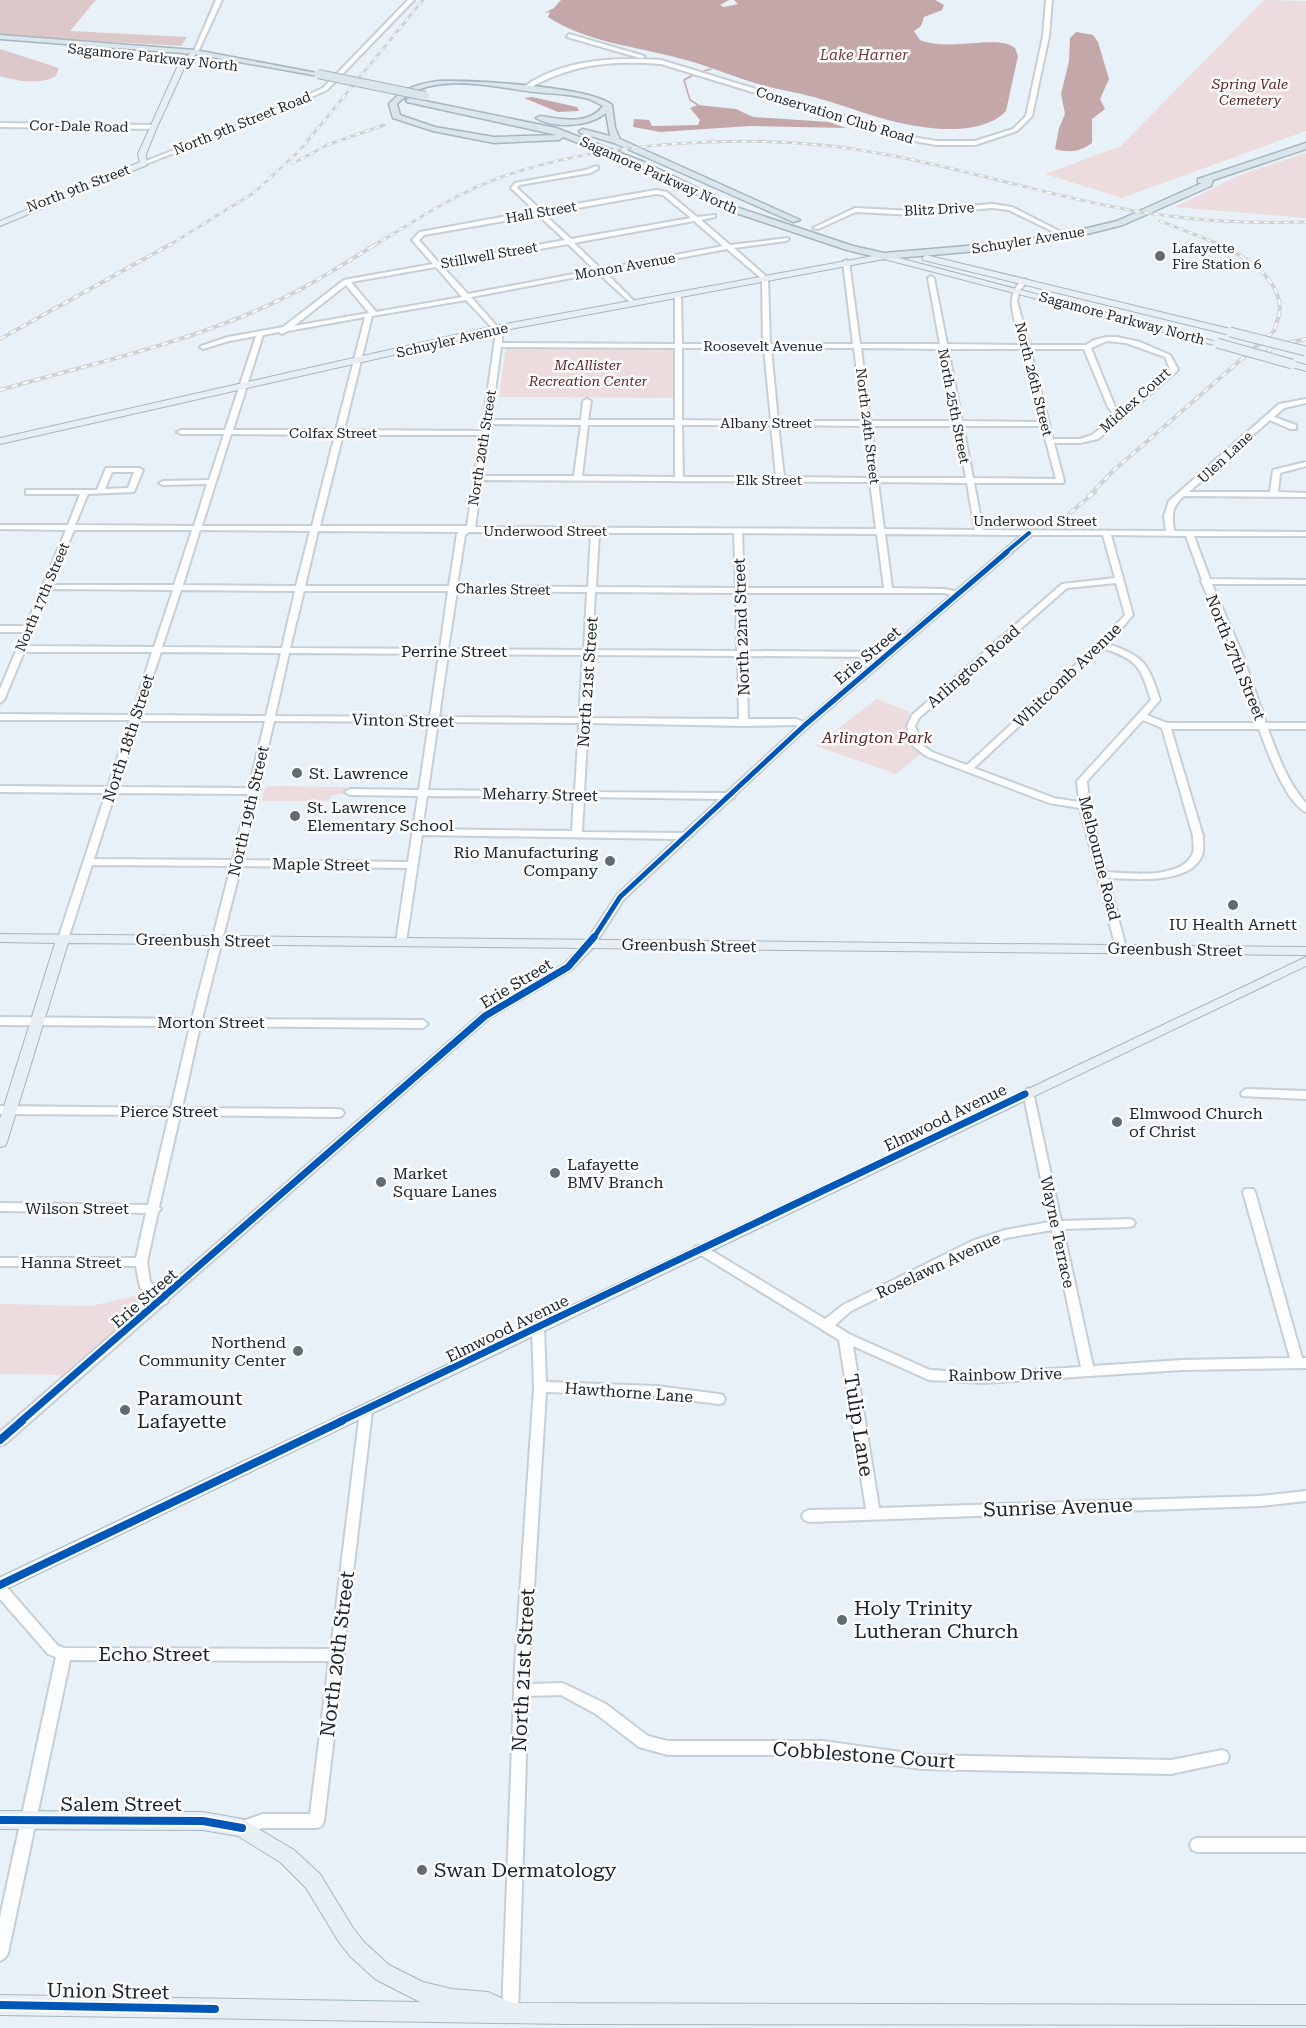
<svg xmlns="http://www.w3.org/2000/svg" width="1306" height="2028" font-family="'Roboto Serif',serif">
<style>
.green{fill:#ecdcde}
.forest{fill:#dcc7c9}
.water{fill:#c4a8a9}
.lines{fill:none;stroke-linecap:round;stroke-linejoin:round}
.stream{stroke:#c4a8a9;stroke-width:1.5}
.minor-casing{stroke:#c6cfd6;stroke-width:4}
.major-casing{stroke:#a6b5bf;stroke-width:2}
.highway-casing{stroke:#a6b5bf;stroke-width:3}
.minor{fill:#fcfdfe;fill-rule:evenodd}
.major{fill:#e7eef4;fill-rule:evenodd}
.highway{fill:#dae5ec;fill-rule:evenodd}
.rail-far1-casing{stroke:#d0d3d5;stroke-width:3}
.rail-casing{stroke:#d0d3d5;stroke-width:4}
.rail-far1{stroke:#fcfcfc;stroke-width:1.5;stroke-dasharray:5;stroke-linecap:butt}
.rail{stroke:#fcfcfc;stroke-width:2;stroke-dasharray:6;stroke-linecap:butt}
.major-bridge-casing{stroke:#a6b5bf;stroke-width:11;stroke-linecap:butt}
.highway-bridge-casing{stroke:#a6b5bf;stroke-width:10;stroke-linecap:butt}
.major-bridge{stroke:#e7eef4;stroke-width:9}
.highway-bridge{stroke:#dae5ec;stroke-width:8}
.cycleway-far3-casing{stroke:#fcfcfc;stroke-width:6}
.cycleway-far2-casing{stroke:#fcfcfc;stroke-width:8}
.cycleway-far1-casing{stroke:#fcfcfc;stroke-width:10}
.cycleway-casing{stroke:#fcfcfc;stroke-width:12}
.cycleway-far3{stroke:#0057b8;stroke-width:4}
.cycleway-far2{stroke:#0057b8;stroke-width:5}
.cycleway-far1{stroke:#0057b8;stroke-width:7}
.cycleway{stroke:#0057b8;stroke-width:8}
.poi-dot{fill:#616b72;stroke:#fcfcfc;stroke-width:2}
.labels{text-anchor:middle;stroke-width:5;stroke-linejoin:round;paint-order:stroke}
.far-street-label{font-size:14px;fill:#19232a;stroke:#fcfcfc}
.far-park-label{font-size:14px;font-style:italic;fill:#5f2627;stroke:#fcfcfc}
.far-poi-label{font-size:14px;fill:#19232a;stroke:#fcfcfc;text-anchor:start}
.far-water-label{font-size:15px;font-style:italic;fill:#763a3a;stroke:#fcfcfc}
.street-label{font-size:16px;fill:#19232a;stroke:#fcfcfc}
.park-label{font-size:16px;font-style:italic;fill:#5f2627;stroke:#fcfcfc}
.poi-label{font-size:16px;fill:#19232a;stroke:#fcfcfc;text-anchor:start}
.near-poi-label{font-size:20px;fill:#19232a;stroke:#fcfcfc;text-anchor:start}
.near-street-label{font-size:20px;fill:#19232a;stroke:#fcfcfc}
</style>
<rect width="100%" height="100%" fill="#e8f1f7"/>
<path class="green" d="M1264,0L1306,1V131L1122,198L1045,174L1121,146Z
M1306,153V218L1175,207L1240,175Z
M506,347L674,348L673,398L499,397Z
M876,699L910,712C903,729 905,743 921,754L896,774L816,746Z
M272,786L347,787L345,794L332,795L330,801H262L265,787Z
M139,1295L141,1308L62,1375L0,1374V1304L91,1306Z"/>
<path class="forest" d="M0,0H96L70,31L187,37L181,46L0,35Z
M0,49L59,68L56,76C41,85 16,81 0,76Z"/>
<path class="water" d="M561,0H729L720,5L724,7L738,4L734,0H935L944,5L942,10L924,17L921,26L914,31L920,40C950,52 999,34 1015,48L1018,56L1006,111C988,131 948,131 923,127C891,123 862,112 831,102C809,95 787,91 765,86C736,78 707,65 678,58C634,46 586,42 548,17L550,12L544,13L554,8Z
M1076,32L1093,35L1098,42L1109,79L1100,99L1105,109L1092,119V143C1079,152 1070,153 1055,149L1059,128L1065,114L1061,94L1069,61L1070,38Z
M532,97L577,107L579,111L558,112L524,98Z
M698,105L736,109L753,117L829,122L846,128L750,126L660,132L633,127L634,119L649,120L652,126L698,125L700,120L690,108Z"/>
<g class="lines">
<path class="stream" d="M701,72L711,69
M695,74L684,80L690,100L698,105"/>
<defs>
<path id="minor" d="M216,0H222L198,52L193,53Z
M408,0H414L327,90L269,116L146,164L141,163L265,114L323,88Z
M1046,0H1052L1049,36L1032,116L1017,131L975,145H936L909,140L661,64C610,60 570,64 526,90L521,89C560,59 614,57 661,60L912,137L936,141H975L1013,129L1026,116L1043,36Z
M569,34L644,56L645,57L640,58L567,37Z
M0,123L153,125L156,127L153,129L0,127Z
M596,166L598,167V169L590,173L519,185L517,188L541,210L656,190L667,192L697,217L715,215V217L701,220L730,245L788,238L789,239L786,241L734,248L768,278L770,344H853L843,262L846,260L849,262L860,344H940L928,278L931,276L934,278L947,344L1022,345C1016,323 1001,293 1025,279L1028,281L1019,291L1017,301L1029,345H1086L1094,340L1107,337H1117L1140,342L1170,355L1178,369L1177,371L1098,439L1080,443H1054L1064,481L1063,483H974L983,530L1166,531L1164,516L1169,501L1279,404L1306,399V403L1284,408L1274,417L1296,425V429H1290L1270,420L1189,492H1270L1273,470L1306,462V466L1280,473L1278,492L1306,493V497L1184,496C1171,508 1172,514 1174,531L1306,532V536H1194L1210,579L1306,580V584H1212L1241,651L1266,723H1306V729H1268C1278,755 1287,782 1306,803V812C1285,802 1267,750 1259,729H1171L1203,836C1203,841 1204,850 1202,855C1191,885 1133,879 1108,878L1126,948L1121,951L1116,948L1080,808L1049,803L926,756L913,746L907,726L912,715L1062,584L1115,578L1103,535H1032L808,727L735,795L734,798L731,799L624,899L594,946L572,969L489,1018L169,1299L167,1303L163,1305L5,1444L0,1445V1432L153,1299L140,1287L136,1266H0V1258H136L146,1213L0,1211V1203L148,1205L169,1115L0,1114V1106L171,1108L190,1026L0,1025V1017L192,1019L231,866L92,865L68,939L63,942L59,941L58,939L106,793L0,792V786L108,787L130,720H0V714L132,715L152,652H24L4,700L0,703V689L24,632H0V626H26L66,530L0,529V525H68L80,494H26V490H97L106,468H139L143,470L134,492L88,494L75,525L194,526L207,484L163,485L159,483L163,481L209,480L224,434H181L177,432L181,430H225L256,336L229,341L203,349L200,347L201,346L228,337L283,327L344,280L433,264L412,240L420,232L535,211L511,188L515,183L586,170ZM656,194L663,195L691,218L571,239L544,214ZM538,215L565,240L439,263L419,240L424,235ZM694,221L723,246L601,269L574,243ZM568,244L595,270L468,294L442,266ZM727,249L762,279L763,344H682L681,295L678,293L675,295V344L502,343V332L471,297L598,273L633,305L635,304V302L605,272ZM436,267L462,297L376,312L351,282ZM346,285L369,313L294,326ZM466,300L496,332L482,431L344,430L372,316ZM365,317L336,430H233L263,335L279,332L282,334L288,331ZM1107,341L1126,343L1165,357L1170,369L1120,412L1115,407L1091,348ZM501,347L675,348V420H588L591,401L587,399L583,401L581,420H491ZM682,348H764L771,421L682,420ZM771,348H854L863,421H778ZM861,348L941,349L955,421H870ZM948,349H1023L1041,422L962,421ZM1030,349H1084L1108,407L1115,416L1092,435L1080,439H1053ZM490,424L581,425L574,476H482ZM588,425H675V477L582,476ZM682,425H771L776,477H683ZM778,425L863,426L870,478L784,477ZM871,426H956L966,478H877ZM963,426H1042L1056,479L973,478ZM231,434L335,435L312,526H202ZM343,435H481L467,526H320ZM112,472H134L128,488L105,489ZM482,480L870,482L876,529L475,527ZM878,482L967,483L975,530L884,529ZM74,530H192L174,585H51ZM200,530L310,531L296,586L183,585ZM318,531L459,532L457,534L449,586H305ZM469,532L591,533L588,587L457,586L465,535ZM599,533H734L736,588L596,587ZM742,533L877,534L884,588H744ZM885,534L1022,535L956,591L944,589L892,588ZM1111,535L1186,536L1202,580L1201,581L1233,651L1257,723H1167L1147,715L1160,700C1148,663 1145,657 1108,644L1133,615ZM1116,583L1125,615L1099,643L967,765L932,752L922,745L915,726L919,718L1067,588ZM49,589L173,590L154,647L26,646ZM181,590L295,591L282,648L162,647ZM304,591H448L440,649L290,648ZM457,591L587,592L584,650L448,649ZM595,592L736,593L737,651L592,650ZM744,593H944L952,595L885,652L746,651ZM1103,648C1138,660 1140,666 1151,700L1079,779L1077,781L1079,802L1054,798L974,768ZM161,652L281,653L266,716L140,715ZM289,653L439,654L430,717L275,716ZM448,654L583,655L579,718L439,717ZM592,655L738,656L739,719L588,718ZM746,656L880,657L804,722L796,719H748ZM1143,720L1162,728L1193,836C1193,842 1195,850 1192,855C1179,880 1129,873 1106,872L1089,806L1087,781ZM139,721H265L249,788L117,787ZM274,721L429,722L419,790L350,789L345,792L350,795L418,796L408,862L242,860ZM438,722L579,723L575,792L428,790ZM588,723L744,726L795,725L799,726L726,793L584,792ZM115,793L248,794L233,860L94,859ZM427,796L574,797L572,831L422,829ZM584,797L720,799L683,833L582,832ZM422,835L677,839L617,895L586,942L564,965L481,1014L161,1292L150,1282L147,1262L158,1212L161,1209L159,1207L180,1115L338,1117L342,1116L344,1113L342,1110L338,1109L182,1108L200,1026L423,1028L428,1024L423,1020L202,1019L241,866L407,868L396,942L401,945L406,942Z
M992,204L1012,207L1063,233L1058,234L1009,210L992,208L913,215L856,212L818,229L813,228L855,208L913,211Z
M1028,1088L1033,1092L1061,1221L1129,1219L1133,1220L1135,1223L1133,1226L1129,1227L1063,1229L1093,1366L1182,1360L1290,1358L1243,1192L1245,1189H1253L1255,1192L1302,1358H1306V1368L1182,1370L983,1383L929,1380L853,1346L879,1508L1260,1496L1306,1491V1501L1260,1506L809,1522L804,1520L802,1516L804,1512L809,1510L866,1509L839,1340L696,1252L694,1249L696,1246H704L825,1319L843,1305L972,1241L1005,1230L1050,1222L1023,1092ZM1052,1230L1081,1367L983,1373L930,1370L849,1334L835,1325L851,1311L980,1247L1006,1238Z
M1246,1089L1306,1091V1099L1242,1096L1241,1093Z
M538,1323L542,1325L544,1328L546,1382L656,1386L719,1394L723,1395L725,1399L723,1403L719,1404L656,1396L546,1392L528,1684L562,1683L567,1685L606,1704L648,1736L668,1741H823L922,1755L1171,1760L1222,1750L1227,1752L1229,1757L1227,1762L1171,1774L922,1769L823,1755H668L639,1747L596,1714L561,1695L528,1696L518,2013L516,2019L510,2021L504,2019L502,2013L515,1667L534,1387L532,1328L534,1325Z
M366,1406L370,1407L372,1411L324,1821L322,1826L317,1828H263L242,1835L237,1833L235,1828L237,1823L263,1814H310L329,1661L70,1660L8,1953L5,1958L0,1961V1917L56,1657L48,1654L0,1599V1583L5,1585L58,1646L64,1648L331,1649L360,1411L362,1407Z
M1197,1838H1306V1852H1197L1192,1850L1190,1845L1192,1840Z"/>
<path id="major" d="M193,51L198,52L186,64L157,127L146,154L147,165L0,226V221L140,162L138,154L179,63Z
M884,254L1221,343L1214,345L884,259L495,332L0,444V438L495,326Z
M926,255L1230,329L1234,332L1230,335L923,260L922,258Z
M1292,361L1306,365V371L1289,366V362Z
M0,934L1306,947V955L68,943L7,1142L5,1146L0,1147V1119L55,943L0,942Z
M1306,957V966L0,1592V1577Z
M0,1811L203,1812L242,1819L294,1850L320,1874L353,1928L364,1942L389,1965L423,1982L452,1989L488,1992L512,2003L1306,2005V2025L564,2024L0,2015V1995L420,2002L375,1979L350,1956L339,1942L306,1888L280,1862L238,1836L203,1830L0,1829Z"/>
<path id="highway" d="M0,35L195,50L322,74L318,76L195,54L0,39Z
M438,81C470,80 590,86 612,105L615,128L620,139L800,220L793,222L614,143L580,133L579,131L583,129L610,136L606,113C589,127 554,129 536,118L540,116C562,119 588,126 603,106L589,99C571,94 553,94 534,92C493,87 430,70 397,104L400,115L435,127L494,137L557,135L407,102L406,100L410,98L556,128L644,162L739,208L853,246L884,253L1002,243L1067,233L1117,221L1202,183H1198V179L1306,143V149L1213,180L1211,186L1123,225L1067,239L1002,249L884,259L847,250L733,212L638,166L563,137L559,140L494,143L433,131L393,118L389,104C403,88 418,84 438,81Z"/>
</defs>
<use href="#minor" class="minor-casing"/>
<use href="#major" class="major-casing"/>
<use href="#highway" class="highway-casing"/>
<use href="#minor" class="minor"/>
<use href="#major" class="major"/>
<use href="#highway" class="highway"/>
<defs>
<path id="rail-far1" d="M292,164L327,145L384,125
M1160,221L1224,246
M168,246L255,192L300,150L423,0
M373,246C413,222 453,195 496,179C605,139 765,132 878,153C958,167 1035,192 1114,207C1177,220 1241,224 1306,222"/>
<path id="rail" d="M0,339L171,244
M1257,357L1278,345L1306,339
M0,390C90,364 183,344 269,305C306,288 341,266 376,244
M1088,497L1113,471L1274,331C1276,324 1280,315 1280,308C1278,276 1245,258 1221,244
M1070,513L1095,492"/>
</defs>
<use href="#rail-far1" class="rail-far1-casing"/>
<use href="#rail" class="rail-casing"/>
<use href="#rail-far1" class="rail-far1"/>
<use href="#rail" class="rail"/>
<defs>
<path id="major-bridge" d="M1230,332L1305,351
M1217,343L1292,364"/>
<path id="highway-bridge" d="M318,74L425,96"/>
</defs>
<use href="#major-bridge" class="major-bridge-casing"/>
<use href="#highway-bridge" class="highway-bridge-casing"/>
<use href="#major-bridge" class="major-bridge"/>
<use href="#highway-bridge" class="highway-bridge"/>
<defs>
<path id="cycleway-far3" d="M1005,553L1029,533"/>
<path id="cycleway-far2" d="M593,939L620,897L805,725L1007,552"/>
<path id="cycleway-far1" d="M20,1422L485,1016L568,967L594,937
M339,1422L1025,1094"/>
<path id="cycleway" d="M0,1440L22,1421
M0,1585L342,1421
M0,1820L203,1821L242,1828
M0,2005L215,2009"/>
</defs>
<use href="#cycleway-far3" class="cycleway-far3-casing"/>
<use href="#cycleway-far2" class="cycleway-far2-casing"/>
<use href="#cycleway-far1" class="cycleway-far1-casing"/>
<use href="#cycleway" class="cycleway-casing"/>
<use href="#cycleway-far3" class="cycleway-far3"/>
<use href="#cycleway-far2" class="cycleway-far2"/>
<use href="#cycleway-far1" class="cycleway-far1"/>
<use href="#cycleway" class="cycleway"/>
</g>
<g class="poi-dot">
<circle cx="1160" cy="256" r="6"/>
<circle cx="297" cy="773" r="6"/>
<circle cx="295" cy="816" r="6"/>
<circle cx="610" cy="861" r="6"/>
<circle cx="1233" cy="905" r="6"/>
<circle cx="1117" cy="1122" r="6"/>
<circle cx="555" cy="1173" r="6"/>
<circle cx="381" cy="1182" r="6"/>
<circle cx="298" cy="1351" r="6"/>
<circle cx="125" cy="1410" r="6"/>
<circle cx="842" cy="1620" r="6"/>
<circle cx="422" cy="1870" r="6"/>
</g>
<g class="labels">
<g class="far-street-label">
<text transform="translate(153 57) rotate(6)" y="5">Sagamore Parkway North</text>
<text transform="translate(835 115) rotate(17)" y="5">Conservation Club Road</text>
<text transform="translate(242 123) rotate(-22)" y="5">North 9th Street Road</text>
<text transform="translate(79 126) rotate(1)" y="5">Cor-Dale Road</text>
<text transform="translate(659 175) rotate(24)" y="5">Sagamore Parkway North</text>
<text transform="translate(78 188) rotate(-21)" y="5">North 9th Street</text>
<text transform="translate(939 209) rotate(-3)" y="5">Blitz Drive</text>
<text transform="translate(541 212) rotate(-10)" y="5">Hall Street</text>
<text transform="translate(1028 240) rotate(-9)" y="5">Schuyler Avenue</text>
<text transform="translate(489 255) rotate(-10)" y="5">Stillwell Street</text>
<text transform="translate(625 266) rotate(-10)" y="5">Monon Avenue</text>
<text transform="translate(1122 318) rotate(15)" y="5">Sagamore Parkway North</text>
<text transform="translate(452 340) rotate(-13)" y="5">Schuyler Avenue</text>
<text x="763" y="351">Roosevelt Avenue</text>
<text transform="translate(1034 379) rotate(76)" y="5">North 26th Street</text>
<text transform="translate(1135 400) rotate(-42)" y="5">Midlex Court</text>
<text transform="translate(954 406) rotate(79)" y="5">North 25th Street</text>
<text x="766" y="428">Albany Street</text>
<text transform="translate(868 426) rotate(83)" y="5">North 24th Street</text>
<text x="333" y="438">Colfax Street</text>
<text transform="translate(482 448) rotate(-81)" y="5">North 20th Street</text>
<text transform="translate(1225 457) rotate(-43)" y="5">Ulen Lane</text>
<text x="769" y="485">Elk Street</text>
<text x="1035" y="526">Underwood Street</text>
<text x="545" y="536">Underwood Street</text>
<text transform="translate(503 589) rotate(1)" y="5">Charles Street</text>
<text transform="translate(42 597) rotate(-67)" y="5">North 17th Street</text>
</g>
<g class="far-park-label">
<text x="1250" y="89">Spring Vale<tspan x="1250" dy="16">Cemetery</tspan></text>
<text x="588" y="370">McAllister<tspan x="588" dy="16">Recreation Center</tspan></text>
</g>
<g class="far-poi-label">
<text x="1172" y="253">Lafayette<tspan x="1172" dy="16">Fire Station 6</tspan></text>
</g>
<g class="far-water-label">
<text x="864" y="60">Lake Harner</text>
</g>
<g class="street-label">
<text transform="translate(741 627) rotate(-92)" y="6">North 22nd Street</text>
<text x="454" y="657">Perrine Street</text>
<text transform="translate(867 655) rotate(-40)" y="6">Erie Street</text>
<text transform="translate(1236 657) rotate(68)" y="6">North 27th Street</text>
<text transform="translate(973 666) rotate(-41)" y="6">Arlington Road</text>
<text transform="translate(1067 675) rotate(-44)" y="6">Whitcomb Avenue</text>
<text transform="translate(587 682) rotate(-86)" y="6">North 21st Street</text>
<text transform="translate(403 720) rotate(1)" y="6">Vinton Street</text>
<text transform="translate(128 738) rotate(-72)" y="6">North 18th Street</text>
<text transform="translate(540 794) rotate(1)" y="6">Meharry Street</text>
<text transform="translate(248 811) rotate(-77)" y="6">North 19th Street</text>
<text transform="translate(1100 858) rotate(76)" y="6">Melbourne Road</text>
<text transform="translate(321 864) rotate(1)" y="6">Maple Street</text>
<text transform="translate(203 940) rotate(1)" y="6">Greenbush Street</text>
<text transform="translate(689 945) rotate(1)" y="6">Greenbush Street</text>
<text transform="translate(1175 949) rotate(1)" y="6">Greenbush Street</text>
<text transform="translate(516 983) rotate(-31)" y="6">Erie Street</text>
<text x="211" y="1028">Morton Street</text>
<text x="169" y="1117">Pierce Street</text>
<text transform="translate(945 1117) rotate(-26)" y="6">Elmwood Avenue</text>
<text x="77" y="1214">Wilson Street</text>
<text transform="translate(1058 1232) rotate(78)" y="6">Wayne Terrace</text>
<text x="71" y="1268">Hanna Street</text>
<text transform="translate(938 1265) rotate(-25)" y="6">Roselawn Avenue</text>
<text transform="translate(144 1298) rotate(-41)" y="6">Erie Street</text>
<text transform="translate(507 1328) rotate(-26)" y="6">Elmwood Avenue</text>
<text transform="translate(1005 1374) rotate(-1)" y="6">Rainbow Drive</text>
<text transform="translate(629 1392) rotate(4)" y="6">Hawthorne Lane</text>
</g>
<g class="park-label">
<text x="877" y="743">Arlington Park</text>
</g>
<g class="poi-label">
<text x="309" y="779">St. Lawrence</text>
<text x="307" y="813">St. Lawrence<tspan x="307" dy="18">Elementary School</tspan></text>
<text x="598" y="858" text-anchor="end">Rio Manufacturing<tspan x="598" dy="18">Company</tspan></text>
<text x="1233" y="930" text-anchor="middle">IU Health Arnett</text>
<text x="1129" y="1119">Elmwood Church<tspan x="1129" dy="18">of Christ</tspan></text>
<text x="567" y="1170">Lafayette<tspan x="567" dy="18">BMV Branch</tspan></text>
<text x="393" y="1179">Market<tspan x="393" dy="18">Square Lanes</tspan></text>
<text x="286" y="1348" text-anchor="end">Northend<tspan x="286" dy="18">Community Center</tspan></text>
</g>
<g class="near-poi-label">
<text x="137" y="1405">Paramount<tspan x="137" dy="23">Lafayette</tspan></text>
<text x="854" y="1615">Holy Trinity<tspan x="854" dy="23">Lutheran Church</tspan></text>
<text x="434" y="1877">Swan Dermatology</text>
</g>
<g class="near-street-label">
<text transform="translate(859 1425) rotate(81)" y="7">Tulip Lane</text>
<text transform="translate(1058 1507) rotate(-2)" y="7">Sunrise Avenue</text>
<text x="154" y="1661">Echo Street</text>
<text transform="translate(337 1654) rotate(-83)" y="7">North 20th Street</text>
<text transform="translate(523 1670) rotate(-87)" y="7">North 21st Street</text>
<text transform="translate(864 1755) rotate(4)" y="7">Cobblestone Court</text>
<text x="121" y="1811">Salem Street</text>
<text transform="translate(108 1991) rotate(1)" y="7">Union Street</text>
</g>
</g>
</svg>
